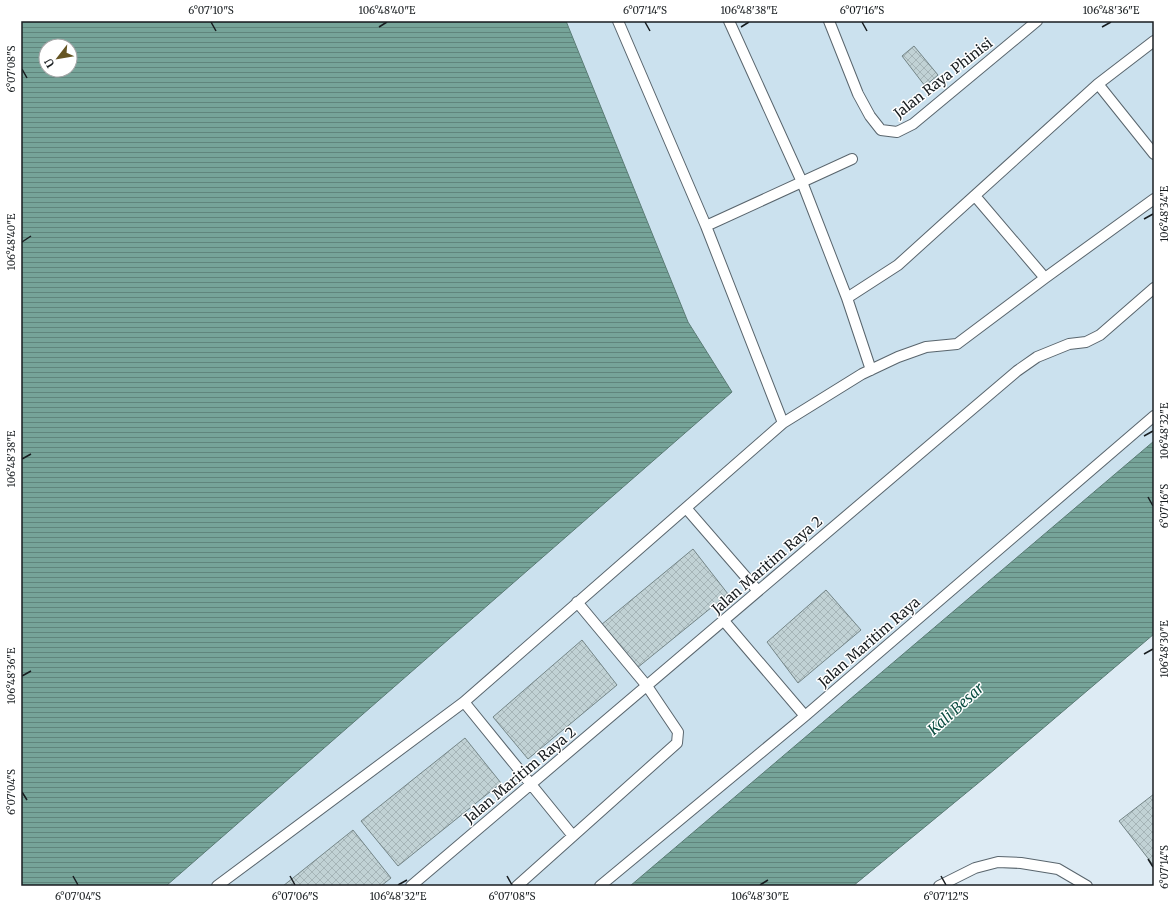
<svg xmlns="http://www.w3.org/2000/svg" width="1175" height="907" font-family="Merriweather,serif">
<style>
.built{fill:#cbe1ee}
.water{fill:url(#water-rules);stroke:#5a7c75;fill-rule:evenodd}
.building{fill:url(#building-cross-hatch);stroke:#748587}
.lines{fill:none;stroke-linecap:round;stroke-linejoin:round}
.lane-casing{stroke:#59656d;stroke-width:12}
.lane{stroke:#fff;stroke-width:10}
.ticks{fill:none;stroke:#181d20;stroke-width:1.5}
.labels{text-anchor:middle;stroke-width:3;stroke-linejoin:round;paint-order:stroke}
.street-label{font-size:14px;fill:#181d20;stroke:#fff}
.water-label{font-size:15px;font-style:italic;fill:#0e4f43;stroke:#fff}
.neatline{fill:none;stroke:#181d20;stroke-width:1.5}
.ticks-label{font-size:10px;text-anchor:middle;fill:#181d20}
</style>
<defs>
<pattern id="water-rules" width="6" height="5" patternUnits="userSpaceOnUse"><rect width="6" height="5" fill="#76a499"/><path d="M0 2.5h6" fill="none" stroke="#60857c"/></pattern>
<pattern id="building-cross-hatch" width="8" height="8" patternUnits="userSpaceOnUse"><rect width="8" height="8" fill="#c1d2d5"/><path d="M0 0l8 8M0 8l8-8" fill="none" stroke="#a5b4b7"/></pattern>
</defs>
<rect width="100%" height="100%" fill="#ddebf4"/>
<path class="built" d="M566,21H1154V441L630,886H166L732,392L688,322Z"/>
<path class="water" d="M21,21H566L688,322L732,392L166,886H21ZM46,46H70V70H46Z
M1154,441V634L988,775L853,886H630Z"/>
<path class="building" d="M914,46L938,75L925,86L902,56Z
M693,549L728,594L637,668L601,625Z
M826,590L861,630L798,683L767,642Z
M582,640L617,685L528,759L493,717Z
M465,738L501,783L398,866L361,821Z
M1154,794V866L1119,821Z
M353,830L391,878L381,886H283Z"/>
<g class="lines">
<defs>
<path id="lane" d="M618,21L706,226L783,423
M729,21L802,182L847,298L871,370
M829,21L858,94L870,116L881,130L897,132L913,124L1037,21
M1098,84L1154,154
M975,196L1045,278
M706,226L852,159
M847,298L898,265L1098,84L1154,41
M686,508L758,591
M724,621L805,716
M464,702L573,836
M217,886L464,702L783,423L862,374L898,357L926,347L957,344L1045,278L1154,199
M411,886L1017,371L1037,357L1069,344L1086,342L1100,335L1154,288
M517,886L677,743L678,732L647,686L577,602
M600,886L805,716L1154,416
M939,886L975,868L998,862L1021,863L1058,869L1087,886"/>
</defs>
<use href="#lane" class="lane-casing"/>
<use href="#lane" class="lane"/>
</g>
<path class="ticks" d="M211,22L216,31M645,22L650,31M862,22L867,31M379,27L387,22M741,27L749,22M1102,27L1111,22M22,69L27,78M1144,219L1153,214M22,242L31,236M1144,436L1153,431M22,459L31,454M1148,497L1153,506M1144,654L1153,649M22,676L31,671M22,792L27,800M1148,859L1153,867M73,876L78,885M290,876L295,885M507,876L512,885M941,876L946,885M398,885L407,880M760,885L768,880"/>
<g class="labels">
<g class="street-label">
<text transform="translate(943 78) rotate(-38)" y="5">Jalan Raya Phinisi</text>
<text transform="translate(767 565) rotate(-41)" y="5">Jalan Maritim Raya 2</text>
<text transform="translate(869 642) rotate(-41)" y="5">Jalan Maritim Raya</text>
<text transform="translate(520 775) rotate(-40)" y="5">Jalan Maritim Raya 2</text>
</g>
<g class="water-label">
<text transform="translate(956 709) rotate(-42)" y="5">Kali Besar</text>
</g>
</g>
<rect width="1175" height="907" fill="none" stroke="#ffffff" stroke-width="44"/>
<g transform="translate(58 58) rotate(239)"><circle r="19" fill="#ffffff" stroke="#a3a5a6"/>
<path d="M0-3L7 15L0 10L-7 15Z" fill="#665522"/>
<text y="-6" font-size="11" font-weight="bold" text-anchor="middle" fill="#181d20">U</text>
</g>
<rect x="22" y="22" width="1131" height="863" class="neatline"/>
<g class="ticks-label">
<text x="211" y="14">6°07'10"S</text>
<text x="387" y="14">106°48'40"E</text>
<text x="645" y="14">6°07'14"S</text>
<text x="749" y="14">106°48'38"E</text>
<text x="862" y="14">6°07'16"S</text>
<text x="1111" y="14">106°48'36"E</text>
<text transform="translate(11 69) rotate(-90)" y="4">6°07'08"S</text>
<text transform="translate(1164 214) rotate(-90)" y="4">106°48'34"E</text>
<text transform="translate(11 242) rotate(-90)" y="4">106°48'40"E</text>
<text transform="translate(1164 431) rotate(-90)" y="4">106°48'32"E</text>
<text transform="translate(11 459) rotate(-90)" y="4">106°48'38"E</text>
<text transform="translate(1164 506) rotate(-90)" y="4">6°07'16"S</text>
<text transform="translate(1164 649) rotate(-90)" y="4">106°48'30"E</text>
<text transform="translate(11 676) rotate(-90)" y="4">106°48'36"E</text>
<text transform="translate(11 792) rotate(-90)" y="4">6°07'04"S</text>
<text transform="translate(1164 867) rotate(-90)" y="4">6°07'14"S</text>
<text x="78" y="900">6°07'04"S</text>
<text x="295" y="900">6°07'06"S</text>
<text x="398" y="900">106°48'32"E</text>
<text x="512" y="900">6°07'08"S</text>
<text x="760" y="900">106°48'30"E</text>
<text x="946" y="900">6°07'12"S</text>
</g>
</svg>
